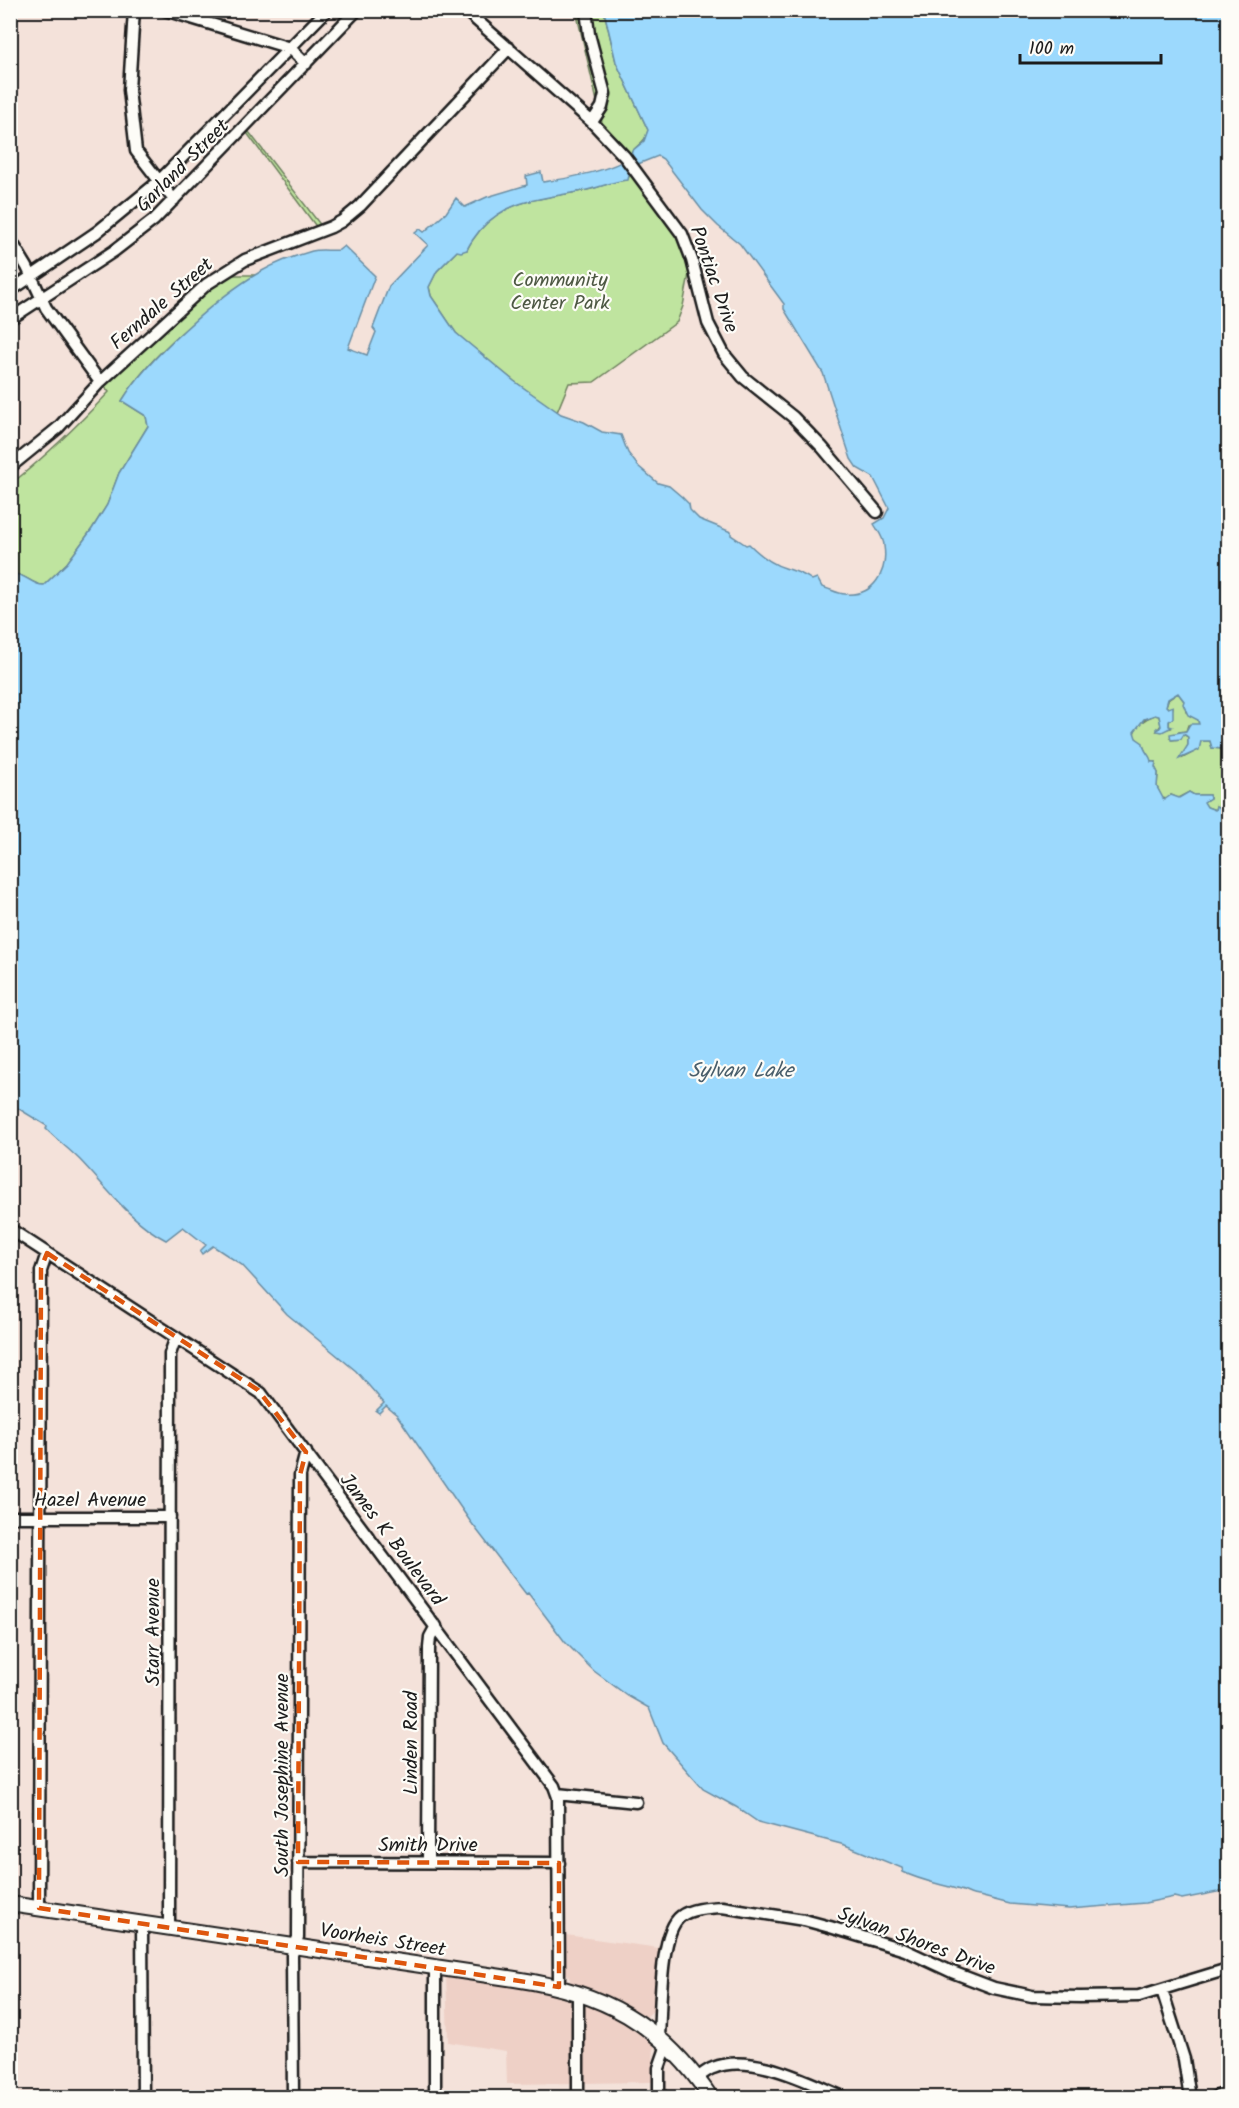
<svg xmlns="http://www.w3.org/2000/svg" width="1239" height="2108" font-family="Kalam,sans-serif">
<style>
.built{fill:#eed0c6}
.green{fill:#bfe49f;stroke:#6e805e;stroke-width:1.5}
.water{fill:#9cd9fd;stroke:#698da3;stroke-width:1.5;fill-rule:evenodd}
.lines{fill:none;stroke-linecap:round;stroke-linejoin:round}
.street-casing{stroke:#1c1c1c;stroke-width:15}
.secondary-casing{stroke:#1c1c1c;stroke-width:18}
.street{stroke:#fdfcf7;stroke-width:10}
.secondary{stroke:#fdfcf7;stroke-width:14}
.marked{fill:none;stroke:#de560d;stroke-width:4.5;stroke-dasharray:12 8;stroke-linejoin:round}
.labels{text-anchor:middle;stroke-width:4.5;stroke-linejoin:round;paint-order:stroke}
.street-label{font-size:20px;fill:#1c1c1c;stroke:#fdfcf7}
.park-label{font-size:20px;fill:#4d5843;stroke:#fdfcf7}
.water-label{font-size:21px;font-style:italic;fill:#495e6b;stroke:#fdfcf7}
</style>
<rect width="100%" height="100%" fill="#f4e2da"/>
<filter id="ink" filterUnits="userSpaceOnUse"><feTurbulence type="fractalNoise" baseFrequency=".0167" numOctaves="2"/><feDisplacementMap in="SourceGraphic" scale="12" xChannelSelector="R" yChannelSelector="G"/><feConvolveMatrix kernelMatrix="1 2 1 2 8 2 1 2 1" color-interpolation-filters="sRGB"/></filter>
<g filter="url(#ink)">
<path class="built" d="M566,1935L659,1948L658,2006L644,2019L617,2002L572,1984L566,1971Z
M446,1973L537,1988L593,2003L615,2015L649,2040L654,2046L652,2082L507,2084L506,2051L448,2042Z"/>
<path class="green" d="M576,11H604L616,62L648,130C647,143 632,147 630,156L603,127Z
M249,132L322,227L318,229L247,133Z
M631,173L675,233L683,249L689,274L683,306L677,322L594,382L569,383L557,412L514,381L464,340L456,333L431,296L429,287L437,271L457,251L467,250C470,242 475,237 480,230C508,197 547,199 587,190C601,187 612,181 627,180Z
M228,275H255C208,309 152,351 122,401L146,416L148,426L119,473L107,505L92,529L67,563L44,585C32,586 26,573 11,574V484C46,456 78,425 109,392L104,386C143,348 184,305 228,275Z
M1178,693L1184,701L1186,712L1198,720L1199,725H1188L1186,731L1179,732L1171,737H1173L1172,740L1181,739L1183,734L1188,737V745L1183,758L1198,750L1201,741H1210L1212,748L1223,749L1228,754V799L1223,801L1221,804L1223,808L1219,809L1216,806L1215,810L1207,807L1203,802L1210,798L1209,795H1194L1189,792L1178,798L1171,795L1167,799L1162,798L1157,787L1158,773L1155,767L1156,762H1151L1143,746L1134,736C1134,725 1146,718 1155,715L1159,716L1161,725L1157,731L1171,728L1169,726C1169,719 1172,713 1173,707L1168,708L1166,706L1168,700Z"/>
<path class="water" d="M604,11H1228V754L1223,749L1212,748L1210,741H1201L1199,750L1179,759L1188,745V737L1184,734L1181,739L1171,740L1170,734L1186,731L1190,724H1199L1198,720L1188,715L1183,704L1184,701L1178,693L1168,699L1166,706L1168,708L1173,706V718L1169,721V726L1172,727L1162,732L1157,731V728L1159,729L1161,726L1159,716L1155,715L1144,719L1134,732L1136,738L1143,743C1143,752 1151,755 1151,762H1156L1155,767L1158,773L1157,787L1164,800L1171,795L1179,798L1189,792L1194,795H1209L1210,798L1204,802L1207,807L1215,810L1216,806L1220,808H1223L1221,802L1228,799V1890L1182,1899L1174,1897L1145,1903L1069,1909L1010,1904L979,1896C972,1896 967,1892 960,1890C941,1884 921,1881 903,1872L902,1868L845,1845L758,1822L736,1807L703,1789L663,1743L649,1708L628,1696L594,1671L565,1642L528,1593L526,1594L470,1521L397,1415L386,1406L379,1413L376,1411L384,1403L356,1371L287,1314L242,1265L213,1246L202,1254L200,1251L206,1245L183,1227L166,1240C131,1222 107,1188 80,1160C69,1149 57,1140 46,1129L47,1126L16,1107L14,1109L11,1107V574C26,573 32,586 44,585L67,563L92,529L107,505L119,473L148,426L146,416L122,401C148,358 217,297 260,272C276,263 294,256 312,251C321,249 330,251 339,250L344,246L375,276L348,348L367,355L376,332L373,328L389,286L428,245L415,233L420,229L424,232L446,213L456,198L465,207L487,197L527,185L526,176L541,172L543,182C566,179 614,170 631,156L632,151L644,141L648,130L616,62ZM658,156L663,159L702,210L718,226L740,244L784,304V309L823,373L851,459L857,468L873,477L889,508L884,518L874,524C878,531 884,538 884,546C888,571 874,597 845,594C838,594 830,589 822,587L817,578L812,580C802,573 797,572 785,568C772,564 759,554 749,544L746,545L731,535V532L699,519L690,510L689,504L682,497L669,486L658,483L638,466L628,453L621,435L602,432L584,422L561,414L514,381L456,333L431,296L429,287L437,271L457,251L461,252L467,250C470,242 475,237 480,230C509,197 547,199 587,190C601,187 613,181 628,180L630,170L638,164Z"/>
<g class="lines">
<defs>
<path id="street" d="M134,10L129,90L136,151L174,200
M165,10L290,48L306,64
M465,10L592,122L625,157L682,234L692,260L708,323L724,354L743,377L793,417L822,447L877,512
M586,10L589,34L605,94L602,107L592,122
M10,239L27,267L46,308L100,382
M10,291L97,232L158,182L327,10
M10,319L114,251L154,220L357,10
M10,467L58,428L100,382L207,284L245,260L331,227L342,221L360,206L509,48
M10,1229L261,1393L554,1786L558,1797L559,1987
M10,1517H170
M557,1794L636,1802
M298,1862L559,1863
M428,1862L429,1648L430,1637L436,1626
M39,1908L41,1271L47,1253
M142,1923L143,2098
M169,1927L170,1354L176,1337
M435,1967V2098
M1162,1990L1184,2059L1190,2098
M578,1992V2098
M659,2037C661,2010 659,1932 681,1916C692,1908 709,1908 722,1907L804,1920L830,1927L905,1950L952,1972L994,1988L1032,1996L1080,1997L1139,1996L1228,1969
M697,2078C702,2075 707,2070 713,2068C753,2052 809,2083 846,2098
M293,2098L292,1955L298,1937L300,1475L306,1452
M659,2098V2068L667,2045
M1213,2098L1228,2092"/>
<path id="secondary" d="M10,1904L515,1979C603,1992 661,2023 711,2098"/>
</defs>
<use href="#street" class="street-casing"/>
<use href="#secondary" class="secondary-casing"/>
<use href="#street" class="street"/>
<use href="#secondary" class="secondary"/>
</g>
</g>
<path class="marked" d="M47,1253L258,1390L306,1452L300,1475L298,1862L559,1863V1987L39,1908L41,1268Z"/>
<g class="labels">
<g class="street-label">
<text transform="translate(182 165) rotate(-45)" y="7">Garland Street</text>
<text transform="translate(715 279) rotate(71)" y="7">Pontiac Drive</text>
<text transform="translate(161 303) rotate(-41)" y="7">Ferndale Street</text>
<text x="90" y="1506">Hazel Avenue</text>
<text transform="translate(393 1539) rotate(53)" y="7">James K Boulevard</text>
<text transform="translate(152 1632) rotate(-90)" y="7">Starr Avenue</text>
<text transform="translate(410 1743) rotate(-90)" y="7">Linden Road</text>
<text transform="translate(281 1775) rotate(-90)" y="7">South Josephine Avenue</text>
<text x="428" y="1851">Smith Drive</text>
<text transform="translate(383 1939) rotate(9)" y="7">Voorheis Street</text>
<text transform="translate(917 1940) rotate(20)" y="7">Sylvan Shores Drive</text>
</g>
<g class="park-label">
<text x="560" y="286">Community<tspan x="560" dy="23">Center Park</tspan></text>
</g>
<g class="water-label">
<text x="741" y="1077">Sylvan Lake</text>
</g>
</g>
<rect width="1239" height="2108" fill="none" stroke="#fdfcf7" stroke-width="36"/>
<rect x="18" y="18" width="1203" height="2072" fill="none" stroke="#1c1c1c" stroke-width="2" filter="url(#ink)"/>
<path d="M1020 54v9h141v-9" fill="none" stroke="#1c1c1c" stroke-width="3"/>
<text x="1029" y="54" font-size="18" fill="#1c1c1c" stroke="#fdfcf7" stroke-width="4.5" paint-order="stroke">100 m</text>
</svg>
